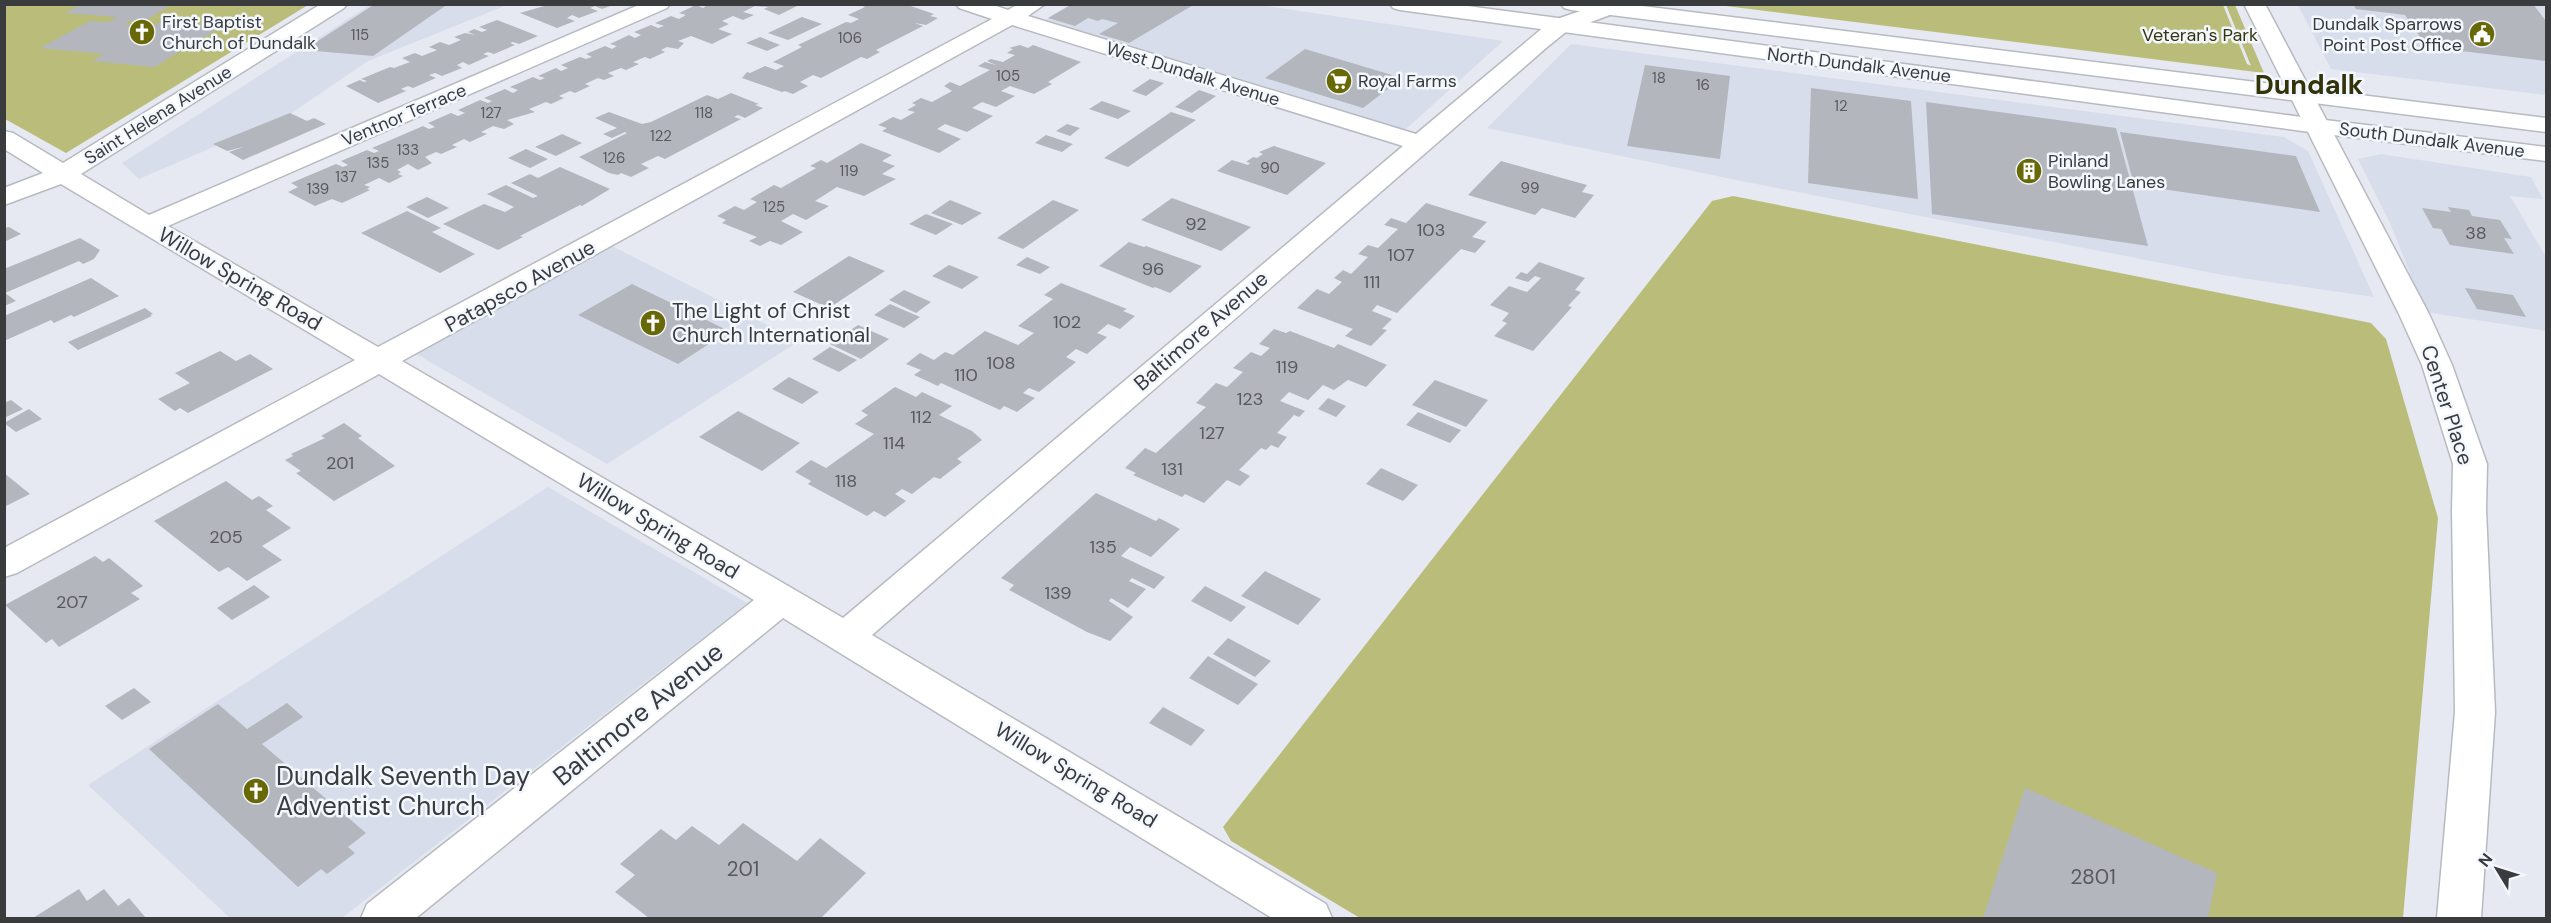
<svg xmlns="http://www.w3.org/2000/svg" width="2551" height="923" font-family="'DM Sans',sans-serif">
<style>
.built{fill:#d7ddeb}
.green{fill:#babd79}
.building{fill:#b3b6bd}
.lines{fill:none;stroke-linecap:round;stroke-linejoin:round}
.minor-casing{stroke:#b7bac0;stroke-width:3}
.major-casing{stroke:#b7bac0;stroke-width:3}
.minor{fill:#fff;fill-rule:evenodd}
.major{fill:#fff;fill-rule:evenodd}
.labels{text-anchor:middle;stroke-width:5;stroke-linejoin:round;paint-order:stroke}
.far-number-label{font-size:15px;fill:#585a5d}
.far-poi-label{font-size:18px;fill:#393b3d;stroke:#f3f7fe;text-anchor:start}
.far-park-label{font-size:18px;fill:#34350d;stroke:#f3f7fe}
.far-street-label{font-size:18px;fill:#393b3d;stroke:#f3f7fe}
.number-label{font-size:18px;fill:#585a5d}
.street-label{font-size:21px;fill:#393b3d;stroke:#f3f7fe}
.poi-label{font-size:21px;fill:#393b3d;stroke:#f3f7fe;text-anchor:start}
.near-number-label{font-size:21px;fill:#585a5d}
.near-street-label{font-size:26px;fill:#393b3d;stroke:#f3f7fe}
.near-poi-label{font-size:26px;fill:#393b3d;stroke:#f3f7fe;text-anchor:start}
.far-town-label{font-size:27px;font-weight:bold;fill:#333309;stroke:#f3f7fe}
</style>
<rect width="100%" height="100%" fill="#e6e9f1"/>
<path class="built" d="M1254,4L1503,41L1404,131L1046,20L1072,5Z
M370,5H507L368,61L290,114L139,179L122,163Z
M2298,5H2546V95L2331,69Z
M1571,44L2284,137L2308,151L2374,297L2228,276L1736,180L1487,128Z
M2381,154L2531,177L2543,199L2510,196L2546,257V331L2425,312L2391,225L2358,159Z
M608,244L799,341L607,464L411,351Z
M548,487L747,603L342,918H230L88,785Z"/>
<path class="green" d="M4,5H308L66,153L5,119Z
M1718,5H2223L2247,64L2251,66L2226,5H2235L2264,73Z
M1733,196L2371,323L2386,339L2438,518L2403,918H1360L1231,841L1223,827L1712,201Z"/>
<path class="building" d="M81,4H173L146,20L135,19L124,24L151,27L162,21L223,26L205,37H202L155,67L92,61L104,54L40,48L90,21L108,22L117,17L65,13Z
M375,4H448L373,56L304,50Z
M551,4H613V5L602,9L595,6L590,8L598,11L579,18L572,15L567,18L575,21L557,28L520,13Z
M702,4H801L779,15L764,9L768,7L755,6L743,12L754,15L743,20L733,16L722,21L729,24L718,29L732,34L712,44L691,36L678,41L684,43L678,49L667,47L661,50L665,52L650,59L645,57L633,62L639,64L626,70L621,68L608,73L614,76L604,80L598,78L585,84L590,86L575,93L570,91L559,96L564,98L551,104L546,102L529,109L535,112L507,120L514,124L504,129L493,126L481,132L487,134L470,142L464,139L452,145L457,147L441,154L436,152L425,157L432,163L418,170L408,164L397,170L401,172L398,174L403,176L389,183L379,178L364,185L370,187L367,189L370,190L342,203L332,199L315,206L288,192L298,187L291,183L336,164L343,167L348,165L341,161L367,150L374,153L379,151L372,148L423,126L429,129L435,127L428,123L451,113L458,116L465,113L458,110L480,100L488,103L492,101L484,98L505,89L513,93L518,90L510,87L533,77L540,80L545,78L538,76L556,68L561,71L568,68L561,65L580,57L586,59L592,57L586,54L605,46L612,49L617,46L610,44L629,35L635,38L641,35L634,32L651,25L658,28L664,26L655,23L671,16L679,19L686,15L679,13L696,5L703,8L706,6Z
M859,4H905L934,14L930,16L938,18L926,25L915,23L923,26L876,50L880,52L867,59L861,57L821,78L813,75L800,82L808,86L793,94L785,91L782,92L742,78L747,72L750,73L765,66L776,70L784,66L773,62L802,47L798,45L846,22L851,23L859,19L848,15L865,7Z
M1072,4H1195L1129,43L1099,34L1118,23L1102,19L1098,21L1088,18L1075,26L1048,18Z
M2353,4H2533L2546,21V61L2427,47L2405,15L2356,9Z
M802,17L822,24L788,40L768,33Z
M497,20L538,36L519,44L513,42L510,43L515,45L494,54L488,52L483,54L489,56L469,65L463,62L457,65L462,68L442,76L435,73L429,75L436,78L413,88L408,86L401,89L406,91L378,103L346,86L360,80L364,82L367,81L361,79L390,67L394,68L410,62L402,58L415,53L422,56L437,50L429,47L440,42L449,45L461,40L454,37L465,33L475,35L468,32L474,29L482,32L487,30L479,27Z
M760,37L780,45L767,51L746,43Z
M1020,45L1028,48L1033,45L1081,62L1048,82L1052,84L1034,94L1010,86L1001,91L1015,96L996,107L982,102L972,108L993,116L967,132L945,124L937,129L961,139L939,153L882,131L887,128L878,125L893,117L901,120L915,112L907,110L916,105L912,103L921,98L932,102L952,91L944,86L950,82L960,86L990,70L978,66L985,62L996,65L987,61L991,59L1003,62L1015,55L1007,53L1013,49L1009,48Z
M1305,49L1402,78L1363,108L1265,78Z
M1645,65L1730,76L1720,159L1627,146Z
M1150,79L1164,83L1146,96L1132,91Z
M1811,88L1911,101L1918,199L1808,183Z
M1199,90L1216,96L1192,113L1175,107Z
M731,93L759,104L755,105L763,108L745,118L738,115L734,117L741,119L665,159L658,156L641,164L649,168L631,177L621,173L618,175L609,173L579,157L627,133L625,132L612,138L603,134L617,128L595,118L609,112L642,124L651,122L707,95L718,99Z
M1102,101L1131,111L1118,119L1089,109Z
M1926,102L2116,128L2148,246L1932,214Z
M1171,112L1196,120L1128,167L1104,158Z
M290,113L307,121L314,118L326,124L243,160L229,152L243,147L227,151L213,144Z
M1067,124L1080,128L1070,136L1056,131Z
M2120,132L2296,156L2320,212L2134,185Z
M562,134L582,143L556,156L535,147Z
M1046,135L1073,144L1062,152L1035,143Z
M861,143L892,155L882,161L895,166L882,174L896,179L864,196L837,187L815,201L829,206L806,220L793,214L781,221L803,232L781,245L770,241L760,246L749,241L757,237L722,223L726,220L717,216L735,206L744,210L757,202L750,199L774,185L781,188L816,168L810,166L821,160L827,163Z
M1274,146L1326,163L1287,195L1217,171L1232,160L1248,165L1250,163L1246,162L1253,157L1257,158L1263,154L1259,152Z
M526,149L548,159L530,168L508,158Z
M1501,161L1587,185L1582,192L1594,195L1575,218L1542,208L1535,215L1468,195Z
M560,167L610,189L582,206L580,205L520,236L523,237L498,250L443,224L484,204L505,212L514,207L487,194L506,185L533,198L538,196L511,183L530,174L538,178Z
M427,197L449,208L428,218L406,207Z
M1172,198L1251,227L1221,251L1141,220Z
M950,200L982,213L962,225L931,213Z
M1053,200L1079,210L1023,249L997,238Z
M1426,203L1487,222L1472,237L1486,241L1475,253L1461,249L1397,313L1377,305L1372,311L1392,319L1382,329L1387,330L1371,346L1345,336L1353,329L1297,308L1317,289L1329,294L1342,282L1334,278L1343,270L1351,274L1368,257L1358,254L1368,245L1378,248L1398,229L1384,225L1391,218L1406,223Z
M2448,207L2469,210L2472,216L2500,220L2512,239L2504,238L2514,254L2450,245L2441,229L2433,228L2422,208L2451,212Z
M407,211L441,228L432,232L475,254L440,273L361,233Z
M926,214L953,224L936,235L909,224Z
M9,227L21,234L4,242V228Z
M80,238L100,250L94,259L83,264L79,261L5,293L16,301L4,306V269Z
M1129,242L1144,247L1146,246L1202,266L1170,293L1155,287L1153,288L1099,266Z
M849,256L885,271L829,308L793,292Z
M1027,257L1050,267L1040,274L1016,265Z
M1539,262L1585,278L1575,290L1581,292L1568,306L1572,307L1533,351L1494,336L1507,323L1502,321L1509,313L1490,305L1509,286L1527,292L1541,278L1535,276L1528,282L1515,278L1521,272L1527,274Z
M949,265L979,277L962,289L932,276Z
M91,278L119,296L74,317L71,315L54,323L51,320L4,341V316Z
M1061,283L1127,309L1123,311L1135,316L1120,329L1108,324L1097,333L1107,337L1087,354L1076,349L1066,357L1076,362L1039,392L1029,388L1023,393L1035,398L1017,412L1004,406L1000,410L941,383L938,386L914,375L921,370L906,364L920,353L934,360L945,352L953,355L985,331L1018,345L1034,333L1018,326L1053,299L1044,295Z
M632,284L729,331L678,364L578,315Z
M2465,288L2513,295L2526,317L2477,309Z
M904,290L931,302L916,313L889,300Z
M890,304L920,317L904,328L874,315Z
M145,308L153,314L150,315L152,316L78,350L68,342Z
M858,325L889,339L861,359L830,344Z
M1274,329L1286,333L1290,331L1334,348L1338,344L1387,365L1366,387L1348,380L1334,390L1323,385L1308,400L1289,392L1280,401L1305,411L1299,417L1294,415L1277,433L1287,437L1278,448L1271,445L1266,450L1261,448L1239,470L1250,476L1240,486L1227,480L1204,503L1185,494L1182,497L1133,475L1136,473L1125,468L1145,448L1156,453L1206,407L1196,403L1216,383L1227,387L1243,372L1233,368L1251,352L1261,356L1270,348L1259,344Z
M830,347L857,360L839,372L812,359Z
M220,351L236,361L250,354L273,369L188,413L180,408L175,411L158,399L190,383L175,373Z
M789,377L819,392L802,404L772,389Z
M1435,380L1488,400L1466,427L1412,405Z
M895,387L916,397L922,392L952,406L939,415L972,431L982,440L957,459L962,462L940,479L934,477L912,494L902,489L895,494L906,501L885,517L874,511L867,516L808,484L811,481L795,472L811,460L826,468L874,434L855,424L868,415L861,411Z
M1328,398L1346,406L1336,417L1318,409Z
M11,400L23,409L4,418V403Z
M29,409L42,419L16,432L4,423Z
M738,411L800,443L762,471L699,437Z
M1418,412L1461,430L1450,443L1406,425Z
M344,423L362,436L358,438L395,466L334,501L296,473L301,471L285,460L293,456L291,454L325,438L321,436Z
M1381,468L1418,485L1403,501L1366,484Z
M4,473L30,494L4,507Z
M226,481L252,500L259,496L273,506L266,510L291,528L262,546L282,560L247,581L228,567L219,572L154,521Z
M1096,493L1156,521L1159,518L1180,529L1151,557L1130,547L1121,556L1165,577L1154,589L1132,578L1129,581L1146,589L1128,608L1111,598L1109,601L1133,617L1110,641L1087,632L1009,590L1014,585L1001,578Z
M95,556L103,562L109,558L143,586L131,593L140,599L59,647L52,639L46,643L5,605Z
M1265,571L1321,599L1298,625L1241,596Z
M254,585L270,597L232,620L217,608Z
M1205,586L1246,607L1231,622L1191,601Z
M1228,638L1271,661L1255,677L1213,654Z
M1208,656L1258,684L1238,705L1189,678Z
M134,688L151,702L122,720L105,706Z
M287,703L303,717L262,744L366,833L348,847L355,853L327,874L321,869L298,887L149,749L218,704L247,729Z
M1163,707L1205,730L1191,746L1149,723Z
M2025,788L2217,873L2208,918H1983Z
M743,823L797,861L820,838L866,873L821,918H649L615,892L635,875L620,864L661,829L676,840L692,826L719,845Z
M79,889L87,901L104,889L118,906L129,898L146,918H33Z"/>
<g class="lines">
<defs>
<path id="minor" d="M321,4H347L344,8L81,174L149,215L641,4H670L667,8L168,226L378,347L992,19L959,8L956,4H990L1008,10L1018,4H1045L1028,16L1416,134L1551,21L1601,4H1625L1615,13L1567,31L1546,48L872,635L1326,904L1332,918H1272L783,618L416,918H361L367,904L754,600L379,374L17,573L4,577V548L355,360L61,184L4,205V188L43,173L4,149V131L13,133L63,163ZM1012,25L1403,146L843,618L402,361Z
M2244,4H2265L2429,314L2452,365L2487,464L2486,510L2495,712L2481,918H2437L2455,712L2452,510L2453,464L2422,365L2399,314Z"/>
<path id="major" d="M1390,4H1452L2317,119L2546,147V161L2317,133L1400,10L1393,8Z
M1561,4H1626L2546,118V132L1571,10L1564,8Z"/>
</defs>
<use href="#minor" class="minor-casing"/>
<use href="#major" class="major-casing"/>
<use href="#minor" class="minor"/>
<use href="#major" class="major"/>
</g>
<defs>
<symbol id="church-disc" viewBox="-11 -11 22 22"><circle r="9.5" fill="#686906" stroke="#f3f7fe"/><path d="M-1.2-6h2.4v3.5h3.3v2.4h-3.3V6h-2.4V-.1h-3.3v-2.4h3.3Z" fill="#fff"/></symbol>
<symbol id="civic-disc" viewBox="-11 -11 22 22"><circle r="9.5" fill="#686906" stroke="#f3f7fe"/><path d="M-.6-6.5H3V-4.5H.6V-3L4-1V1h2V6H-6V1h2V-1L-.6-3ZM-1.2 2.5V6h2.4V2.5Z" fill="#fff"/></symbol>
<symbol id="supermarket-disc" viewBox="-11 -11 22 22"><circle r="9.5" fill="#686906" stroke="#f3f7fe"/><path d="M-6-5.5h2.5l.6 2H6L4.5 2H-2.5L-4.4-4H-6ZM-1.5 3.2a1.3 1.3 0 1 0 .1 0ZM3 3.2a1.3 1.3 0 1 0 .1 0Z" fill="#fff"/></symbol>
<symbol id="building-disc" viewBox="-11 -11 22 22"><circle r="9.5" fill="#686906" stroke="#f3f7fe"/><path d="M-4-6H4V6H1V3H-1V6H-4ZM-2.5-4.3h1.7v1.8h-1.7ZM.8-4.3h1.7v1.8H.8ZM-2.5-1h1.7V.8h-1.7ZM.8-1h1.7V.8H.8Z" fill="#fff"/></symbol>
</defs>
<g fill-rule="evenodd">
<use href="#church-disc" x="127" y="17" width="30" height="30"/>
<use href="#civic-disc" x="2467" y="19" width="30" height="30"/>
<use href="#supermarket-disc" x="1324" y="66" width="30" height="30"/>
<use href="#building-disc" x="2014" y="156" width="30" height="30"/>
<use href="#church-disc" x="638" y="308" width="30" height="30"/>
<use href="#church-disc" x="241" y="776" width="30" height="30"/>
</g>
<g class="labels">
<g class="far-number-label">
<text x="360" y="40">115</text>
<text x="850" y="43">106</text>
<text x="1008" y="81">105</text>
<text x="1659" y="83">18</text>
<text x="1703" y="90">16</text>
<text x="1841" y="111">12</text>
<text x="491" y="118">127</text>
<text x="704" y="118">118</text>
<text x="661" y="141">122</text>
<text x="408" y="155">133</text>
<text x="614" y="163">126</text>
<text x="378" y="168">135</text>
<text x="1270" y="173">90</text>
<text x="849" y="176">119</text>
<text x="346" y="182">137</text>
<text x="1530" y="193">99</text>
<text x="318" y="194">139</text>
<text x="774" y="212">125</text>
</g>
<g class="far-poi-label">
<text x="162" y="28">First Baptist<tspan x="162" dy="21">Church of Dundalk</tspan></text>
<text x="2462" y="30" text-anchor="end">Dundalk Sparrows<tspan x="2462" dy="21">Point Post Office</tspan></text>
<text x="1358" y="87">Royal Farms</text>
<text x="2048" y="167">Pinland<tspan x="2048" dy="21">Bowling Lanes</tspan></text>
</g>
<g class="far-park-label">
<text x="2200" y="41">Veteran's Park</text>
</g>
<g class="far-street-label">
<text transform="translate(1859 65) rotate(7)" y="6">North Dundalk Avenue</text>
<text transform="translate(1193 74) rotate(17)" y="6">West Dundalk Avenue</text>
<text transform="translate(158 115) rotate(-32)" y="6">Saint Helena Avenue</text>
<text transform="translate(404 115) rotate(-23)" y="6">Ventnor Terrace</text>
<text transform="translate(2432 140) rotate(7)" y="6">South Dundalk Avenue</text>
</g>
<g class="number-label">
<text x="1196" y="230">92</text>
<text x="1431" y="236">103</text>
<text x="2476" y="239">38</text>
<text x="1401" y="261">107</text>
<text x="1153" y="275">96</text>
<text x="1372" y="288">111</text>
<text x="1067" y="328">102</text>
<text x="1001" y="369">108</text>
<text x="1287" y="373">119</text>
<text x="966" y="381">110</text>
<text x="1250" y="405">123</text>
<text x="921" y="423">112</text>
<text x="1212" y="439">127</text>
<text x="894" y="449">114</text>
<text x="340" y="469">201</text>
<text x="1172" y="475">131</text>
<text x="846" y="487">118</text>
<text x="226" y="543">205</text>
<text x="1103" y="553">135</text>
<text x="1058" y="599">139</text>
<text x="72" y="608">207</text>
</g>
<g class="street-label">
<text transform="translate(240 279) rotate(30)" y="7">Willow Spring Road</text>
<text transform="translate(520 286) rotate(-29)" y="7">Patapsco Avenue</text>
<text transform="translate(1201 331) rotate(-41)" y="7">Baltimore Avenue</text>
<text transform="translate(2447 405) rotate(72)" y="7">Center Place</text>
<text transform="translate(658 526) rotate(31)" y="7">Willow Spring Road</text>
<text transform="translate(1076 775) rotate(31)" y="7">Willow Spring Road</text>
</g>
<g class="poi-label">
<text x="672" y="318">The Light of Christ<tspan x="672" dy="24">Church International</tspan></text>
</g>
<g class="near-number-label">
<text x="743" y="876">201</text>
<text x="2093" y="884">2801</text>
</g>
<g class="near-street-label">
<text transform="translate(638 714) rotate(-39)" y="9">Baltimore Avenue</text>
</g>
<g class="near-poi-label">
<text x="276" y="785">Dundalk Seventh Day<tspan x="276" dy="30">Adventist Church</tspan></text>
</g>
<g class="far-town-label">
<text x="2309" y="94">Dundalk</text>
</g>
</g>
<rect width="2551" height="923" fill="none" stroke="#393b3d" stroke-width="12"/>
<g transform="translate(2497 869) rotate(308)" stroke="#f3f7fe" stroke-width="4.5" paint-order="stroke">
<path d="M0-4.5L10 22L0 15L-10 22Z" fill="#393b3d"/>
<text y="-9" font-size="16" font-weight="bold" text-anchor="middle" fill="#393b3d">N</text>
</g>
</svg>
